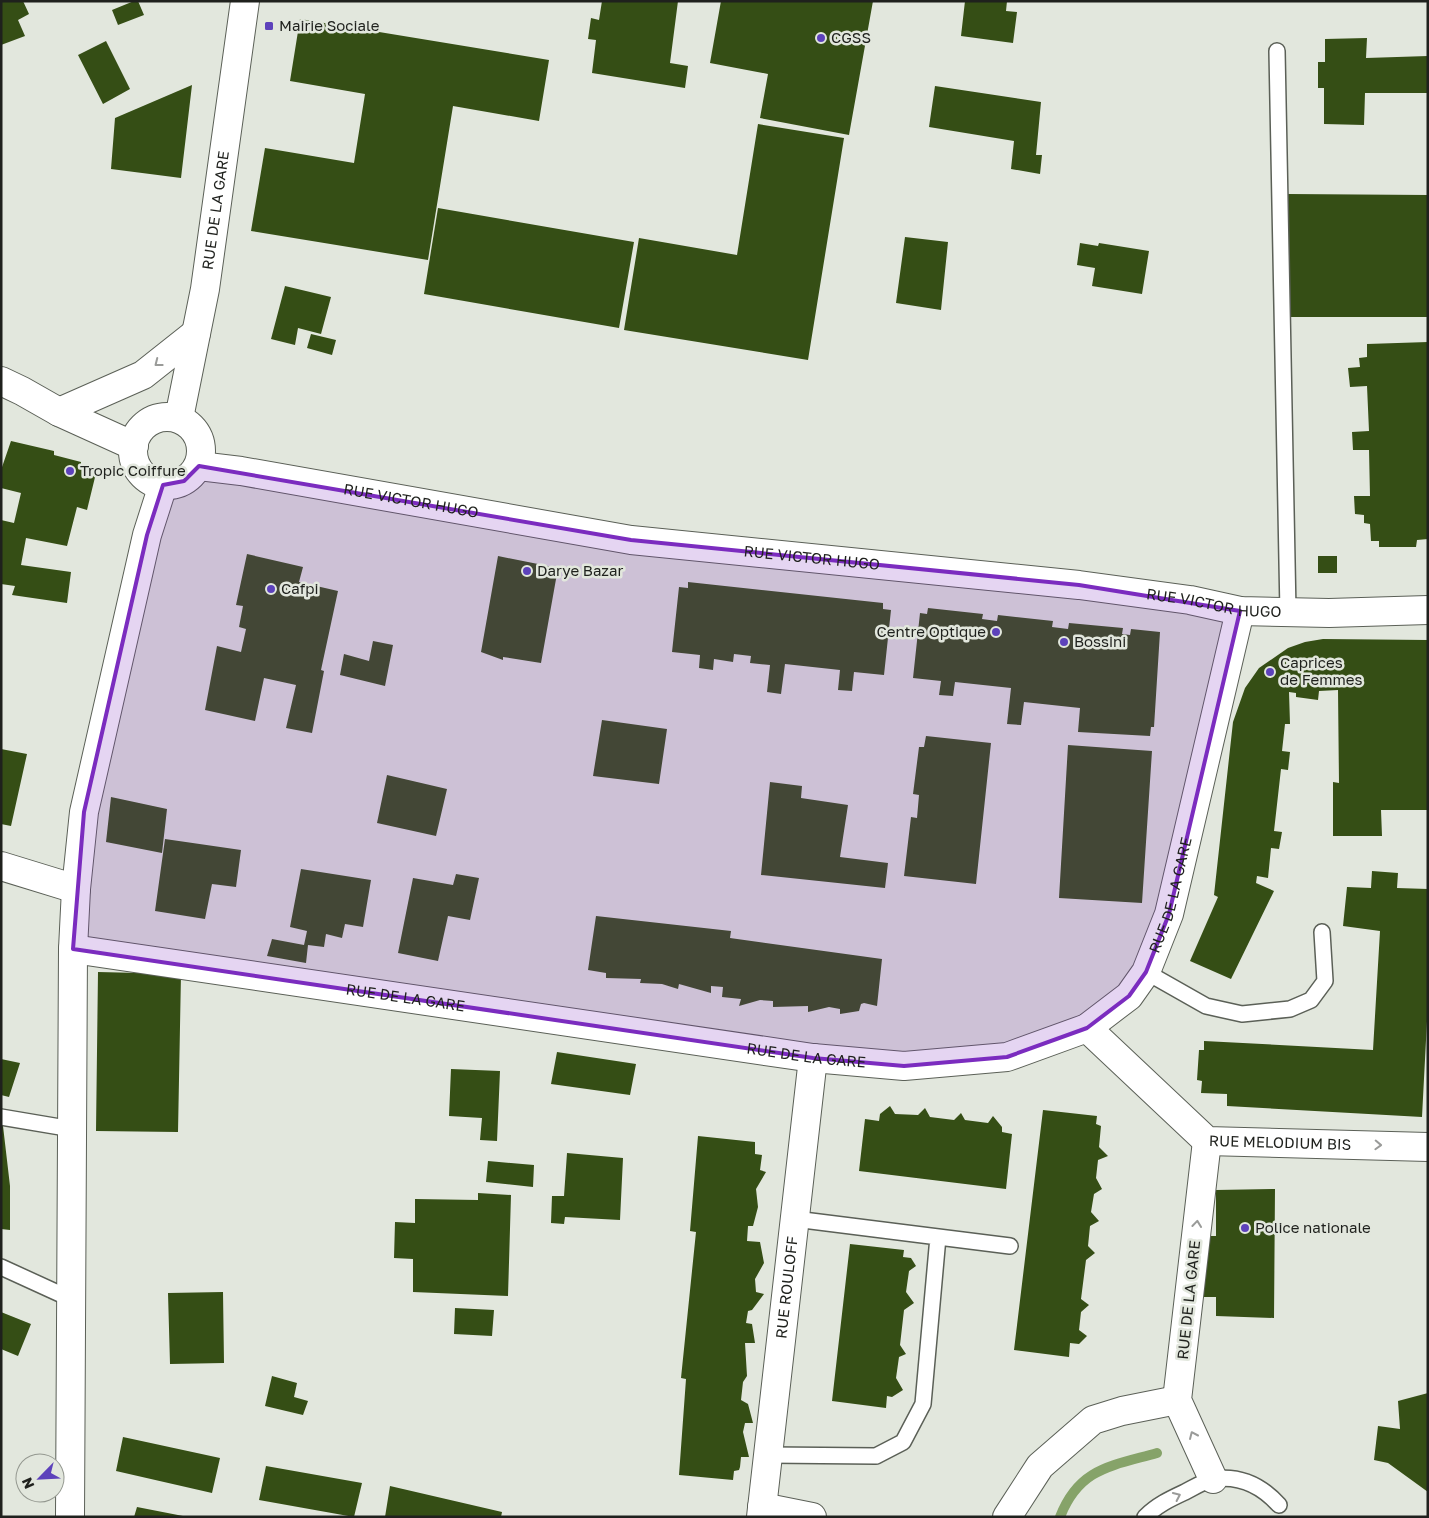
<svg xmlns="http://www.w3.org/2000/svg" width="1429" height="1518" font-family="'Golos Text',sans-serif">
<style>
.lines{fill:none;stroke-linecap:round;stroke-linejoin:round}
.stream{stroke:#86a369;stroke-width:10}
.building{fill:#354e15}
.service-casing{stroke:#5b6057;stroke-width:18}
.minor-casing{stroke:#5b6057;stroke-width:30}
.tertiary-casing{stroke:#5b6057;stroke-width:30}
.service{stroke:#fff;stroke-width:15}
.minor{stroke:#fff;stroke-width:28}
.tertiary{stroke:#fff;stroke-width:28}
.oneway{stroke:#9a9b99}
.marked{fill:#7b2cbf;fill-opacity:0.2;stroke:#7b2cbf;stroke-width:4;stroke-linejoin:round}
.poi-dot{fill:#5d42bb;stroke:#e2e7dd;stroke-width:2}
.labels{text-anchor:middle;stroke-width:5;stroke-linejoin:round;paint-order:stroke}
.poi-label{font-size:15px;fill:#1f211d;stroke:#e2e7dd;text-anchor:start}
.street-label{font-size:15px;fill:#1f211d;stroke:#e2e7dd}
</style>
<rect width="100%" height="100%" fill="#e2e7dd"/>
<g class="lines">
<path class="stream" d="M1060,1517C1079,1468 1111,1466 1157,1453"/>
</g>
<path class="building" d="M1,1H23L29,14L18,20L25,36L1,45Z
M134,1H138L144,15L118,25L112,10Z
M602,1H678L670,63L688,66L685,88L592,73L596,40L588,39L591,18L599,20Z
M721,1H873L849,135L760,118L768,74L710,63Z
M965,1H1007L1006,11L1017,12L1013,43L961,36Z
M300,19L549,60L539,121L453,106L428,260L251,231L265,148L354,163L365,94L290,81Z
M1367,38L1366,58L1428,56L1427,93H1365L1364,125L1324,124V88H1318V62H1325V39Z
M106,41L130,89L103,104L78,55Z
M192,85L181,178L111,169L115,118Z
M935,86L1041,102L1036,155H1042L1040,174L1011,169L1014,141L929,127Z
M758,124L844,138L808,360L624,330L639,238L737,255Z
M1288,194L1428,195V317H1289Z
M438,208L634,242L619,328L424,294Z
M905,237L948,242L941,310L896,303Z
M1080,243L1098,246L1099,243L1149,251L1142,294L1092,286L1095,268L1077,265Z
M285,286L331,297L321,334L298,328L295,345L271,339Z
M311,334L336,340L332,355L307,348Z
M1428,342V539L1417,540L1416,547H1379V541H1371L1370,524L1364,523V515L1355,514L1354,496H1370L1369,450H1353L1352,432L1369,431L1367,386L1350,387L1348,368L1360,367L1359,358L1367,357V344Z
M11,441L54,451V455L81,462V465L97,469L87,510L77,507L67,546L26,538L21,565L71,572L67,603L12,595L15,586L1,584V520L14,523L21,493L1,488V470Z
M247,554L303,567L299,582L338,591L321,670L324,671L312,733L286,728L296,685L264,678L255,721L205,710L217,646L241,652L246,629L239,627L243,606L236,605Z
M498,556L558,568L541,663L503,657V660L481,652Z
M1318,556H1337V573H1318Z
M688,582L883,603V609L891,610L884,675L854,672L852,691L838,690L840,670L785,664L781,694L767,692L770,665L750,663L751,656L734,654L733,662L714,659L713,670L699,668L700,655L672,652L679,587L688,588Z
M928,608L983,614L982,619L997,621L998,615L1053,621L1052,627L1068,629L1069,623L1123,628L1122,634L1130,635L1131,629L1160,632L1154,727H1151L1150,736L1078,732L1080,708L1024,702L1021,725L1007,724L1011,688L955,682L953,696L939,695L941,681L913,678L920,613L927,614Z
M1323,639L1428,640V810H1381L1382,836H1333V782L1339,783L1338,690L1319,691L1318,700L1296,697V693L1289,692L1290,724H1285L1282,751L1290,752L1288,770L1281,769L1274,831L1282,832L1279,849L1271,848L1268,878L1257,876L1256,883L1274,891L1231,979L1190,961L1218,897L1214,895L1233,722L1245,688L1259,668L1288,648L1305,642Z
M373,641L393,645L385,686L340,675L344,654L369,661Z
M602,720L667,729L659,784L593,776Z
M926,736L991,743L976,884L904,876L911,817L917,818L919,795L913,794L919,747H924Z
M1068,745L1152,751L1142,903L1059,898Z
M1,749L27,754L11,826L1,824Z
M387,775L447,789L436,836L377,823Z
M770,782L802,786L801,798L848,805L840,857L888,863L885,888L761,875Z
M111,797L167,809L162,853L106,842Z
M165,839L241,850L236,887L212,884L205,919L155,911Z
M301,869L371,880L363,927L345,924L342,938L326,934L324,947L308,945L306,963L267,956L272,939L304,945L307,931L290,927Z
M1372,871L1398,873L1397,888L1428,889V1002L1422,1117L1227,1106V1094L1201,1093L1202,1081L1197,1080L1199,1050H1204V1041L1373,1050L1380,931L1343,926L1347,887L1371,888Z
M456,874L479,878L470,920L448,916L438,961L398,953L413,878L453,885Z
M596,916L731,931L730,938L882,959L877,1006L864,1003L861,1004L859,1011L840,1014V1009L829,1007L808,1012V1006L773,1007V1001L760,1000L739,1006L741,999L722,997L723,987L711,986V993L679,984L678,989L662,984L640,983L641,979L606,978V973L588,970Z
M98,972L181,974L178,1132L96,1131Z
M557,1052L636,1064L630,1095L551,1084Z
M1,1059L20,1063L9,1097L1,1095Z
M451,1069L500,1071L497,1141L480,1140L482,1118L449,1116Z
M890,1106L895,1114L918,1115L925,1108L930,1117L954,1120L961,1113L965,1120L988,1123L993,1116L1002,1127V1132L1012,1134L1006,1189L859,1171L865,1119L879,1121L880,1114Z
M1043,1110L1097,1116L1096,1124L1101,1126L1099,1147L1108,1156L1098,1160L1096,1178L1102,1189L1094,1194L1091,1212L1099,1221L1090,1226L1088,1246L1095,1253L1086,1260L1081,1299L1089,1305L1081,1312L1079,1330L1087,1336L1079,1344L1070,1343L1069,1357L1014,1350Z
M1,1126H3L10,1186V1230L1,1229Z
M698,1136L755,1142V1154L762,1155L760,1170L766,1172L756,1189L758,1207L753,1226H748L747,1241L760,1242L764,1263L755,1279L756,1292L764,1294L752,1310L748,1311L746,1323L752,1324L755,1343H745L747,1376L743,1382L741,1400L748,1404L753,1423H745L743,1432L749,1457H741L740,1467L739,1470L734,1471L733,1480L679,1475L686,1379L681,1378L696,1232L690,1231Z
M567,1153L623,1158L620,1220L565,1217L564,1224L551,1223L552,1196H564Z
M488,1161L534,1165L533,1187L486,1182Z
M1275,1189L1274,1318L1216,1316V1297H1200L1202,1236H1216V1190Z
M478,1193L511,1195L508,1296L413,1292V1259L394,1258L395,1222L415,1223V1199L478,1200Z
M850,1244L904,1250L903,1257L911,1258L916,1266L909,1271L906,1292L914,1303L904,1310L900,1345L906,1354L899,1357L896,1378L903,1390L892,1397L887,1396L886,1408L832,1401Z
M223,1292L224,1363L170,1364L168,1293Z
M455,1308L494,1310L492,1336L454,1334Z
M1,1312L31,1324L18,1356L1,1349Z
M272,1376L297,1383L294,1397L308,1401L303,1415L265,1406Z
M1428,1393V1492L1388,1463L1374,1460L1378,1426L1400,1429L1398,1401Z
M123,1437L220,1458L212,1493L116,1471Z
M266,1466L362,1483L354,1517L259,1500Z
M390,1486L502,1512L501,1517H385Z
M137,1507L183,1516V1517H134Z"/>
<g class="lines">
<defs>
<path id="service" d="M1277,51L1288,612
M1146,972L1206,1006L1242,1014L1290,1009L1311,1000L1325,981L1322,932
M1,1117L72,1129
M795,1219L1010,1246
M1,1267L71,1299
M768,1455L876,1456L903,1442L923,1404L938,1237
M1145,1517C1157,1505 1170,1499 1185,1492C1193,1488 1204,1481 1213,1479C1240,1475 1262,1486 1279,1505"/>
<g id="minor">
<path d="M1,381L22,391L59,412L134,446"/>
<path id="s1" d="M199,466L241,471L631,540L1079,585L1190,600L1240,611L1329,613L1428,610"/>
<path d="M1,866L76,889"/>
<path id="s2" d="M73,949L813,1058L904,1066L1007,1057L1087,1028L1129,996L1146,972L1169,914L1240,611"/>
<path id="s3" d="M1087,1028L1207,1141L1428,1147"/>
<path d="M1207,1141L1177,1400L1213,1479"/>
<path d="M762,1507L812,1517"/>
<path id="s4" d="M761,1517L813,1058"/>
<path d="M1007,1517L1040,1466L1093,1420L1122,1411L1177,1400"/>
</g>
<g id="tertiary">
<path d="M59,412L143,375L196,333"/>
<circle cx="167" cy="451" r="34"/>
<path id="s5" d="M179,418L205,289L245,1"/>
<path d="M70,1517L73,949L76,889L84,812L147,535L163,485"/>
</g>
</defs>
<use href="#service" class="service-casing"/>
<use href="#minor" class="minor-casing"/>
<use href="#tertiary" class="tertiary-casing"/>
<use href="#service" class="service"/>
<use href="#minor" class="minor"/>
<use href="#tertiary" class="tertiary"/>
</g>
<defs><path id="oneway-chevron" d="M-2-3.5L2.5 0L-2 3.5" fill="none" stroke-width="1.6" stroke-linecap="round" stroke-linejoin="round" transform="scale(1.25)"/></defs>
<g class="oneway">
<use href="#oneway-chevron" transform="translate(158 363) rotate(142)"/>
<use href="#oneway-chevron" transform="translate(1378 1145) rotate(2)"/>
<use href="#oneway-chevron" transform="translate(1197 1224) rotate(-84)"/>
<use href="#oneway-chevron" transform="translate(1193 1435) rotate(-114)"/>
<use href="#oneway-chevron" transform="translate(1177 1496) rotate(-25)"/>
</g>
<path class="marked" d="M199,466L631,540L1079,585L1240,611L1169,914L1146,972L1129,996L1087,1028L1007,1057L904,1066L813,1058L73,949L84,812L147,535L163,485L184,481Z"/>
<g class="poi-dot">
<rect x="264" y="21" width="10" height="10" rx="2.5"/>
<circle cx="821" cy="38" r="5"/>
<circle cx="70" cy="471" r="5"/>
<circle cx="527" cy="571" r="5"/>
<circle cx="271" cy="589" r="5"/>
<circle cx="996" cy="632" r="5"/>
<circle cx="1064" cy="642" r="5"/>
<circle cx="1270" cy="672" r="5"/>
<circle cx="1245" cy="1228" r="5"/>
</g>
<g class="labels">
<g class="poi-label">
<text x="279" y="31">Mairie Sociale</text>
<text x="831" y="43">CGSS</text>
<text x="80" y="476">Tropic Coiffure</text>
<text x="537" y="576">Darye Bazar</text>
<text x="281" y="594">Cafpi</text>
<text x="986" y="637" text-anchor="end">Centre Optique</text>
<text x="1074" y="647">Bossini</text>
<text x="1280" y="668">Caprices<tspan x="1280" dy="17">de Femmes</tspan></text>
<text x="1255" y="1233">Police nationale</text>
</g>
<g class="street-label">
<text dy="5" stroke="none"><textPath href="#s5" startOffset="211">RUE DE LA GARE</textPath></text>
<text dy="5" stroke="none"><textPath href="#s1" startOffset="215">RUE VICTOR HUGO</textPath></text>
<text dy="5" stroke="none"><textPath href="#s1" startOffset="620">RUE VICTOR HUGO</textPath></text>
<text dy="5" stroke="none"><textPath href="#s1" startOffset="1025">RUE VICTOR HUGO</textPath></text>
<text dy="5" stroke="none"><textPath href="#s2" startOffset="1191">RUE DE LA GARE</textPath></text>
<text dy="5" stroke="none"><textPath href="#s2" startOffset="336">RUE DE LA GARE</textPath></text>
<text dy="5" stroke="none"><textPath href="#s2" startOffset="741">RUE DE LA GARE</textPath></text>
<text dy="5" stroke="none"><textPath href="#s3" startOffset="238">RUE MELODIUM BIS</textPath></text>
<text dy="5" stroke="none"><textPath href="#s4" startOffset="231">RUE ROULOFF</textPath></text>
<text transform="translate(1189 1300) rotate(-84)" y="5">RUE DE LA GARE</text>
</g>
</g>
<rect width="1429" height="1518" fill="none" stroke="#1f211d" stroke-width="5"/>
<g transform="translate(40 1478) rotate(246)"><circle r="24" fill="#e2e7dd" stroke="#949890"/>
<path d="M0-4L9 19L0 12L-9 19Z" fill="#5d42bb"/>
<text y="-8" font-size="14" font-weight="bold" text-anchor="middle" fill="#1f211d">N</text>
</g>
</svg>
